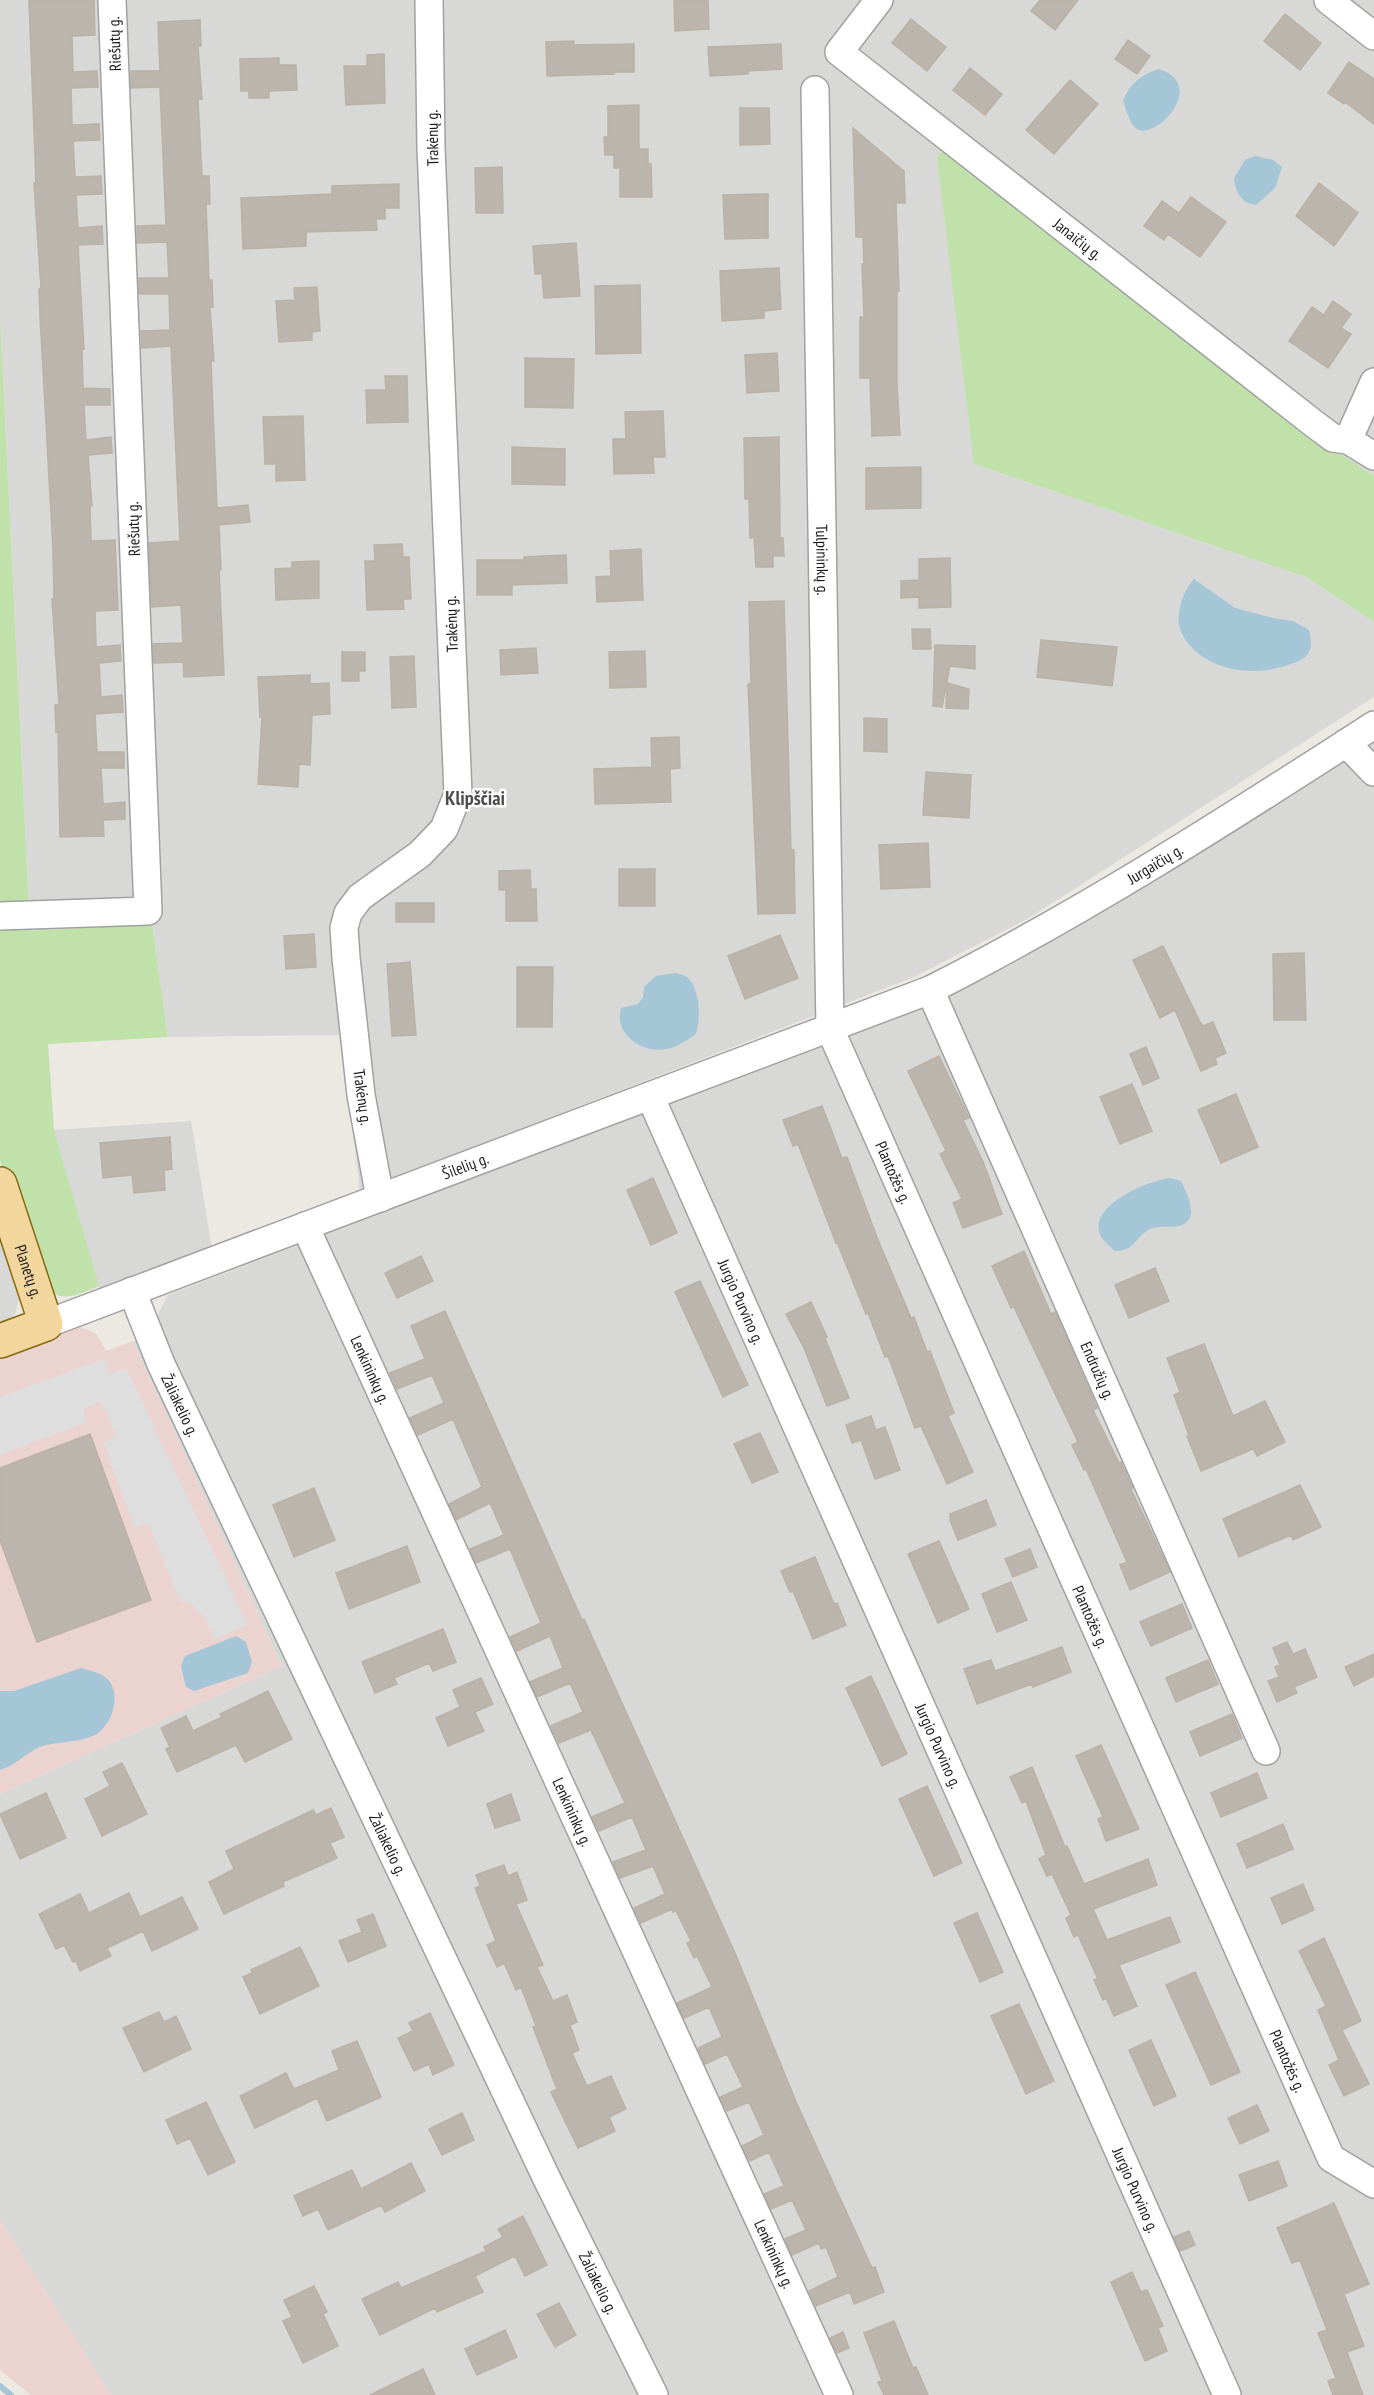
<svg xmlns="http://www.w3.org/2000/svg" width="1374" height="2395" font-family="'PT Sans Narrow',sans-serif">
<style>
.residential{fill:#d8d8d7}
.commercial{fill:#ebd4d0}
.grass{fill:#c0e2aa}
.parking{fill:#dedede}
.water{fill:#a4c6d6}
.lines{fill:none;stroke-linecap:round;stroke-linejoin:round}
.stream{stroke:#a4c6d6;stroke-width:6}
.building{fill:#bbb5ae;stroke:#bbb1a4;stroke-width:1.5}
.minor-casing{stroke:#a1a1a1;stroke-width:30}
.major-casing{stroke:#85680c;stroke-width:36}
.minor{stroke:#fff;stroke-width:27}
.major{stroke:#f3d69e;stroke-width:33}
.labels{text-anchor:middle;stroke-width:5;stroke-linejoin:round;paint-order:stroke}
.street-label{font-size:16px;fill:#1a1a1a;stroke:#fff}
.quarter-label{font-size:20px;font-weight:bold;fill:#4d4d4d;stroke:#fff}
</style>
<rect width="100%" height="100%" fill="#ebe9e1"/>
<path class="residential" d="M0,0H1374V476L1323,442L974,464L1306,577L1374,622V697L1029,918L914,977L360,1191L341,1035L168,1037L152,924L30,931L0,314Z
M1374,739V2395H111L0,2219V1794L282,1666L133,1341L156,1331L159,1312L168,1295L915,1010L1008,967Z
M191,1121L214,1261L103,1302L54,1130Z
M0,1232L17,1284L19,1299L15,1314L0,1328Z"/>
<path class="commercial" d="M80,1327L96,1333L106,1351L133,1341L282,1666L0,1794V1358Z
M0,2219L111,2395H31L0,2370Z"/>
<path class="grass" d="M945,148L1323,442L1374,476V622L1306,577L974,464L937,157Z
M0,314L30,931L152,924L168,1037L48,1044L54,1130L99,1286C70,1298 58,1305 38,1277L0,1160Z"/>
<path class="parking" d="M104,1359L111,1374L126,1368L248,1625L215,1639L204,1617L190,1603L180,1601L148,1523L134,1527L104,1443L117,1436L101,1401L83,1409L87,1422L0,1455V1397Z"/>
<path class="water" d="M1159,69C1209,85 1155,141 1137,129C1130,125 1126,109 1123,101C1129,84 1142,74 1159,69Z
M1255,156L1273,160L1282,167L1275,188L1256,205C1240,202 1236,193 1234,178L1245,160Z
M1194,579L1235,608L1273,618L1293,621L1309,630C1311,639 1313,649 1306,656C1300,662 1292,663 1285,666C1250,677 1206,670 1185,639C1179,630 1178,623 1179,613C1181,600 1185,589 1194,579Z
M675,973C680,974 684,975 688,978C700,989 701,1019 696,1034C689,1039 680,1045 671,1048C646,1056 613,1036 621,1008L638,1004L643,997L644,987L656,976Z
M1170,1178L1181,1181C1187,1193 1201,1221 1179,1226C1169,1228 1159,1225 1150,1229C1136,1236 1134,1252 1115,1251C1111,1247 1105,1243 1102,1238C1083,1207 1149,1180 1170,1178Z
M236,1636L246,1642L252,1662L248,1673L194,1691L186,1687L181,1666L185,1656Z
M81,1668C91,1671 104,1673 110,1682C121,1699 111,1726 95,1735C80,1743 56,1741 40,1747C26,1753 15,1766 0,1770V1691H14Z"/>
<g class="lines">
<path class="stream" d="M0,2386L11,2395"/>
</g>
<path class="building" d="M29,0H94L95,35L72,36L73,72L97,71L98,87L71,88L72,125L99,124L100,140L73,141L75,177L101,176L102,194L76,195L78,228L102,226L103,244L78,245L84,349H82L83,388L110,389V405H84L86,440L111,437L112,453L88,455L92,506H90L91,541L115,540L118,610L95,611L96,647L120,645L121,661L99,663L101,697L122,695L123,712L95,714L97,752H124V768H101L103,804L125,802V819L103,820L104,836L60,837L58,732H56L55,705H59L52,599H54L53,549L40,316L39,289H41L34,183H36Z
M674,0H708L709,29L675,31Z
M1040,0H1078L1055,30L1031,11Z
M1285,14L1321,43L1300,70L1264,41Z
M911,19L946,47L927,71L892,43Z
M200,20L201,46H198L202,99H198L202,176H209L210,204H206L209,280H212L213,307L210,308L214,361H211L217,508L248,505L250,522L219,525L221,570H219L224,675L184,677L183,662L154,663L153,644L183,643L181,605L152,607L149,543L180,541L171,346L142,348L141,331L170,330L169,294H139V278H169L167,242L137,243V226L166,225L160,87L131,88V71H160L158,22Z
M1128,40L1150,56L1137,74L1115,59Z
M574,41V45L634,44V72H614V74L547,76L546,42Z
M781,44L782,69L748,71V74L710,76L708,47Z
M384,54L385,103L346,105L344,66H367V55Z
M279,58V65H296L297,90L269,91V98H249V91H241L240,59Z
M1349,62L1374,79V124L1345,102L1344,104L1328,93Z
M970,68L1002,94L985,115L953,90Z
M1070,80L1098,104L1054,154L1026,130Z
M639,105V149H648V164H651L652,197H620V168H614V155H605L604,137H608V106Z
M740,108H769L770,144L740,145Z
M853,128L904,171L905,203H896L899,291H897V382L900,435L872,436L870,378H860V317H864L862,264H864L863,237H856Z
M502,167L503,213H476L475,168Z
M1319,183L1358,213L1334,246L1296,216Z
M399,184V208H385V219H376L377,230L306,232V246L243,249L241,198L332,194V186Z
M768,194V238L725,239L723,195Z
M1191,197L1226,222L1200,257L1168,234L1164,240L1144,226L1162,201L1179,213Z
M576,243L580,296L544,298L542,274H535L533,246Z
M779,268L781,309L764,311V318L722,321L720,271Z
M640,285L641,353L596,354L595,286Z
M317,287L320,331L312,332V340L279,342L276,301L295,300L294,288Z
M1333,301L1351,314L1341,328L1351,334L1328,368L1289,341L1312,307L1324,315Z
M777,353L779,391L747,393L745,355Z
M525,358L574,359L573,408L525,407Z
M385,376H407L408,422L367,423L366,390H386Z
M663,411L665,457H653L654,473L614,474L613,439H626L625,412Z
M303,416L305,480L276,481V464H265L263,417Z
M779,437L780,538H783L784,556H773V567H756L754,537L750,538L749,499H745L744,438Z
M512,447L565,449V485L512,484Z
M921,467V508L866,509V468Z
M402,544L403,557H409L411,599H403L404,609L367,610L365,561H375L374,545Z
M641,549L643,600L597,602L596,577L611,576L610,551Z
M566,555L567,583L512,585V595H477V560H524V557Z
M950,558L951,607L919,608V597L901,598V581L919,580V559Z
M319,561V598L276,600L275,569L292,568V562Z
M784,601L791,850H794L795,913L758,914L748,684H751L749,602Z
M912,629H930L931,649H913Z
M1041,640L1117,647L1112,686L1037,677Z
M935,645L975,646V669L950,666L942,707L933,706Z
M536,648L538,673L501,675L500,650Z
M645,651L646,687L610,688L609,652Z
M342,652H365V671H359V681H342Z
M414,656L416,707L392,708L390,657Z
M310,675V684L329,683L330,714L312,715L310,765L299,764L298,787L258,784L262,717H260L258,677Z
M947,683L969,689L968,709L946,708Z
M864,718L887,719V752L864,751Z
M679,737L680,768L670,769L671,802L595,804L594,769L652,767L651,738Z
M926,772L971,775L969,818L923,815Z
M928,843L930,887L881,889L879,845Z
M619,869H655V906H619Z
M530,870L531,889H536L537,921H506V890H499V871Z
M396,903H434V922H396Z
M314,934L316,967L286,969L284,936Z
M780,935L798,978L745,999L728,956Z
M1163,946L1200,1022L1203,1026L1213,1022L1226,1053L1215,1058L1217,1064L1201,1071L1175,1010L1160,1018L1133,960Z
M1304,953L1306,1020H1274L1273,954Z
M410,962L416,1035L392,1036L387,964Z
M517,967H553L552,1027H517Z
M1146,1047L1159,1078L1143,1085L1130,1054Z
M939,1056L969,1118L963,1120L984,1164L1002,1214L963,1228L953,1203L962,1199L940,1154L946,1151L908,1071Z
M1132,1084L1152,1131L1120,1144L1100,1097Z
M1236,1094L1258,1147L1221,1163L1198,1110Z
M822,1106L842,1158L847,1157L878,1240L911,1318L914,1317L927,1352L930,1351L954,1413L948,1416L973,1472L947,1484L921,1426L915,1428L888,1356L885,1357L868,1313L866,1314L837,1242L836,1243L798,1144L793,1146L783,1120Z
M170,1137L172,1169L164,1170L165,1190L134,1193L132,1175L103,1178L100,1143Z
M653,1178L677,1233L651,1245L627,1190Z
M1024,1251L1051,1314L1055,1312L1097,1408L1093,1410L1119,1463L1121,1462L1127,1476L1133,1488L1131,1489L1170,1572L1130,1590L1120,1565L1127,1562L1086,1469L1084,1470L1072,1445L1078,1442L1014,1307L1011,1308L992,1266Z
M421,1256L433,1281L397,1298L385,1273Z
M1155,1268L1169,1301L1129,1318L1115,1285Z
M700,1281L748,1385L723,1397L675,1292Z
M811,1302L827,1337L825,1338L849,1398L827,1406L804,1348L786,1314Z
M445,1311L582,1620L584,1619L735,1953L797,2104L872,2268L875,2267L884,2292L854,2304L850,2292L816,2306L809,2291L838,2277L826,2247L821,2249L819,2243L792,2255L785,2239L806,2230L792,2200L771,2209L764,2194L784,2186L769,2152L750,2161L742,2146L764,2135L749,2102L727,2111L720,2097L743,2087L727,2054L705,2064L698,2048L722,2037L709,2007L684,2018L677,2003L712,1987L697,1956L694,1958L687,1943L691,1941L676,1911L673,1912L672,1909L641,1923L634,1908L665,1894L653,1866L620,1878L613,1862L646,1850L632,1817L599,1831L592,1817L625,1803L591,1730L559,1743L551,1726L583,1712L570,1683L537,1697L530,1682L563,1668L550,1636L517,1651L510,1637L541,1623L510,1549L476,1563L470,1549L504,1535L490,1503L456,1520L449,1504L482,1487L453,1419L418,1435L410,1418L444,1403L432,1375L397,1389L390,1373L425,1359L411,1326Z
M1204,1344L1233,1416L1265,1401L1285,1442L1257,1456L1253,1449L1201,1471L1187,1436L1189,1435L1174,1395L1180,1392L1167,1358Z
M871,1416L876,1430L885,1427L900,1470L875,1479L861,1440L852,1443L846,1425Z
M760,1433L778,1472L752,1483L734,1444Z
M90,1434L151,1600L37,1642L0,1540V1468Z
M1300,1485L1321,1527L1293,1540L1291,1535L1239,1557L1223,1519Z
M314,1488L335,1540L294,1557L273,1505Z
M986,1500L996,1525L958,1540L950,1520V1514Z
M939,1541L969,1609L938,1623L908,1554Z
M407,1546L420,1582L349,1609L336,1573Z
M1030,1549L1037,1567L1013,1577L1005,1559Z
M815,1557L834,1604L837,1603L846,1625L813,1639L793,1591L790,1592L781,1571Z
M1011,1582L1027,1620L997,1632L982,1594Z
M1182,1604L1192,1628L1151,1646L1140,1622Z
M443,1629L456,1662L433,1671L429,1663L394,1678L397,1684L375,1693L362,1662Z
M1287,1642L1293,1654L1305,1649L1317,1677L1294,1687L1297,1693L1277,1702L1268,1681L1279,1677L1275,1667L1280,1665L1273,1648Z
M1062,1647L1071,1672L1033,1687L1032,1684L977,1704L964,1669L991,1660L995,1671Z
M1374,1654V1676L1354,1686L1345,1667Z
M1208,1660L1218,1684L1176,1702L1166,1678Z
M871,1676L907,1754L882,1766L846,1688Z
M481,1678L493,1704L475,1712L484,1731L448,1746L436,1718L460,1707L453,1690Z
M268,1691L292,1739L245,1762L236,1745L177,1772L166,1749L170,1747L161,1728L186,1716L193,1731L222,1717L220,1714Z
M1232,1714L1242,1738L1200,1756L1190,1732Z
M1101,1745L1139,1829L1106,1841L1098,1819L1103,1817L1076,1756Z
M122,1763L147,1814L102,1836L85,1799L110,1786L103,1772Z
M1032,1767L1065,1847L1067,1846L1084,1884L1148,1859L1157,1885L1093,1909L1107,1940L1170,1917L1180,1942L1119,1965L1137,2006L1114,2016L1106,1998L1103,2000L1094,1980L1098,1979L1078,1935L1074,1937L1066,1918L1071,1915L1052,1874L1047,1876L1039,1859L1046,1855L1026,1801L1022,1803L1010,1777Z
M1257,1773L1267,1798L1221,1817L1211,1793Z
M927,1786L962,1863L934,1876L899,1799Z
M46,1793L66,1838L20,1859L0,1814Z
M511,1794L520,1820L495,1828L487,1804Z
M331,1808L344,1837L330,1843L337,1858L283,1882L284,1886L224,1914L209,1882L234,1869L226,1851L313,1810L316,1815Z
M1283,1824L1293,1849L1247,1868L1237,1844Z
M504,1865L508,1876L517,1872L527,1900L516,1904L543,1965L537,1967L553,2001L567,1995L577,2022L570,2025L579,2050L572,2053L587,2086L611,2076L626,2109L609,2117L615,2131L578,2148L551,2092L557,2089L533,2027L536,2026L521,1987L516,1990L504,1963L497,1967L487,1945L496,1941L475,1888L480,1886L476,1875Z
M1303,1884L1314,1910L1282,1924L1271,1898Z
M129,1893L140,1917L182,1897L198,1929L152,1951L143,1931L107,1948L111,1956L80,1971L76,1961L73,1962L64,1945L56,1949L39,1914L80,1894L89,1913Z
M977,1913L1003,1972L980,1982L954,1923Z
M373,1914L386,1946L348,1962L339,1941L362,1932L357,1920Z
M1324,1938L1361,2021L1342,2030L1369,2084L1344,2096L1329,2065L1339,2060L1318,2010L1326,2006L1299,1951Z
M300,1947L319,1986L260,2014L243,1977L252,1973L251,1970Z
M1195,1972L1240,2072L1211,2085L1166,1985Z
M1019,2004L1054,2081L1026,2094L991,2016Z
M159,2012L164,2022L176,2016L191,2049L144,2072L123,2028Z
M430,2013L454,2065L433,2075L429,2064L414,2071L398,2038L413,2031L409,2023Z
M1151,2040L1176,2096L1154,2106L1129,2050Z
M357,2041L381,2097L327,2121L317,2098L255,2128L240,2096L286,2073L294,2089L339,2070L332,2051Z
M206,2102L235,2162L208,2175L190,2138L177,2144L166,2120Z
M1257,2105L1269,2131L1240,2144L1228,2118Z
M462,2113L474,2140L442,2155L429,2129Z
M1278,2161L1287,2186L1249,2201L1239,2175Z
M411,2163L425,2191L385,2212L381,2205L328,2230L318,2209L303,2216L294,2196L352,2170L361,2189Z
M1334,2203L1369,2284L1344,2294L1364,2346L1347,2352L1363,2395H1333L1328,2381L1336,2378L1318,2333L1327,2330L1300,2260L1292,2263L1277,2228Z
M523,2216L547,2265L525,2276L515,2256L475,2276L483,2292L437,2312L435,2308L380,2335L362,2299L398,2282L401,2288L486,2251L484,2247L503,2237L498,2229Z
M1189,2231L1195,2245L1180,2251L1174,2237Z
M1132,2272L1141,2292L1147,2290L1163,2326L1158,2328L1167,2351L1145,2361L1111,2282Z
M314,2286L327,2312L323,2314L338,2346L303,2363L283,2321L292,2317L284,2300Z
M559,2303L576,2335L555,2347L537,2314Z
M894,2321L913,2368L916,2367L928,2395H884L878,2382L882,2381L864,2333Z
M505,2330L517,2357L477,2375L465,2349Z
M843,2332L849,2348L837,2353L830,2338Z
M423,2369L435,2395H370Z"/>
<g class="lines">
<defs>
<g id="minor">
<path id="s1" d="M879,0L839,52L1313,423L1333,438L1348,440L1374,456"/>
<path d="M1328,0L1374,36"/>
<path id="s2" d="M815,90L830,1029L1331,2158L1374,2184"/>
<path d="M1348,440L1374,382"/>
<path d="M1346,743L1374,772"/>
<path d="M0,916L148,911L112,0"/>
<path id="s3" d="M930,990L1266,1751"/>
<path id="s4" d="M650,1096L1227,2395"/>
<path d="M380,1198L361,1095L346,958L344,928L348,913L360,897L420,854L444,829L458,794L431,148L429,0"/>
<path id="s5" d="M305,1226L839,2395"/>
<path id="s6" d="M132,1291L161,1364L345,1753L547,2179L654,2395"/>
<path id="s7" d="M46,1324L930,990C1084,912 1229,819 1374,725"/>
</g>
<g id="major">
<path id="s8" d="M0,1184L46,1324L0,1341"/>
</g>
</defs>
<use href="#minor" class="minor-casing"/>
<use href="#major" class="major-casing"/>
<use href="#minor" class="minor"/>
<use href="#major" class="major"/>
</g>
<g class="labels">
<g class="street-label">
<text transform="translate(114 44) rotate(-92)" y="6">Riešutų g.</text>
<text transform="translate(432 138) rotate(-91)" y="6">Trakėnų g.</text>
<text dy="6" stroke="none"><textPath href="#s1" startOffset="369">Janaičių g.</textPath></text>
<text transform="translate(133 529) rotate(-92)" y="6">Riešutų g.</text>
<text dy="6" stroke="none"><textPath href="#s2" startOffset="470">Tulpininkų g.</textPath></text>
<text transform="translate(451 624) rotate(-92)" y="6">Trakėnų g.</text>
<text dy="6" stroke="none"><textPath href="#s7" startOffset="1203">Jurgaičių g.</textPath></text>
<text transform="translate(363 1097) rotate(82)" y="6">Trakėnų g.</text>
<text dy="6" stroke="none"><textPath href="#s7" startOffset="448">Šilelių g.</textPath></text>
<text dy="6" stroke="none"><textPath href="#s2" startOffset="1096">Plantožės g.</textPath></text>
<text dy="6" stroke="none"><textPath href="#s8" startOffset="92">Planetų g.</textPath></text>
<text dy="6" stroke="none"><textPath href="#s4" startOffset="225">Jurgio Purvino g.</textPath></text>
<text dy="6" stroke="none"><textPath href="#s5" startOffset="158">Lenkininkų g.</textPath></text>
<text dy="6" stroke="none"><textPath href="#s3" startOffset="416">Endružių g.</textPath></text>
<text dy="6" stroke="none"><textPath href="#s6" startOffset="124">Žaliakelio g.</textPath></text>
<text dy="6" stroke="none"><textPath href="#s2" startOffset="1582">Plantožės g.</textPath></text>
<text dy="6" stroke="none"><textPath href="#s4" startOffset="711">Jurgio Purvino g.</textPath></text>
<text dy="6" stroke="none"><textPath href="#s5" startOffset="644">Lenkininkų g.</textPath></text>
<text dy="6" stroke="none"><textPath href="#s6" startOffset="610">Žaliakelio g.</textPath></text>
<text dy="6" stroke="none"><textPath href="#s2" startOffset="2068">Plantožės g.</textPath></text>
<text dy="6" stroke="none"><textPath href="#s4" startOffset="1197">Jurgio Purvino g.</textPath></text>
<text dy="6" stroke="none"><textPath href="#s5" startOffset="1130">Lenkininkų g.</textPath></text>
<text dy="6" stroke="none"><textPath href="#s6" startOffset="1096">Žaliakelio g.</textPath></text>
</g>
<g class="quarter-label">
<text x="475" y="805">Klipščiai</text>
</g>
</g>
</svg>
